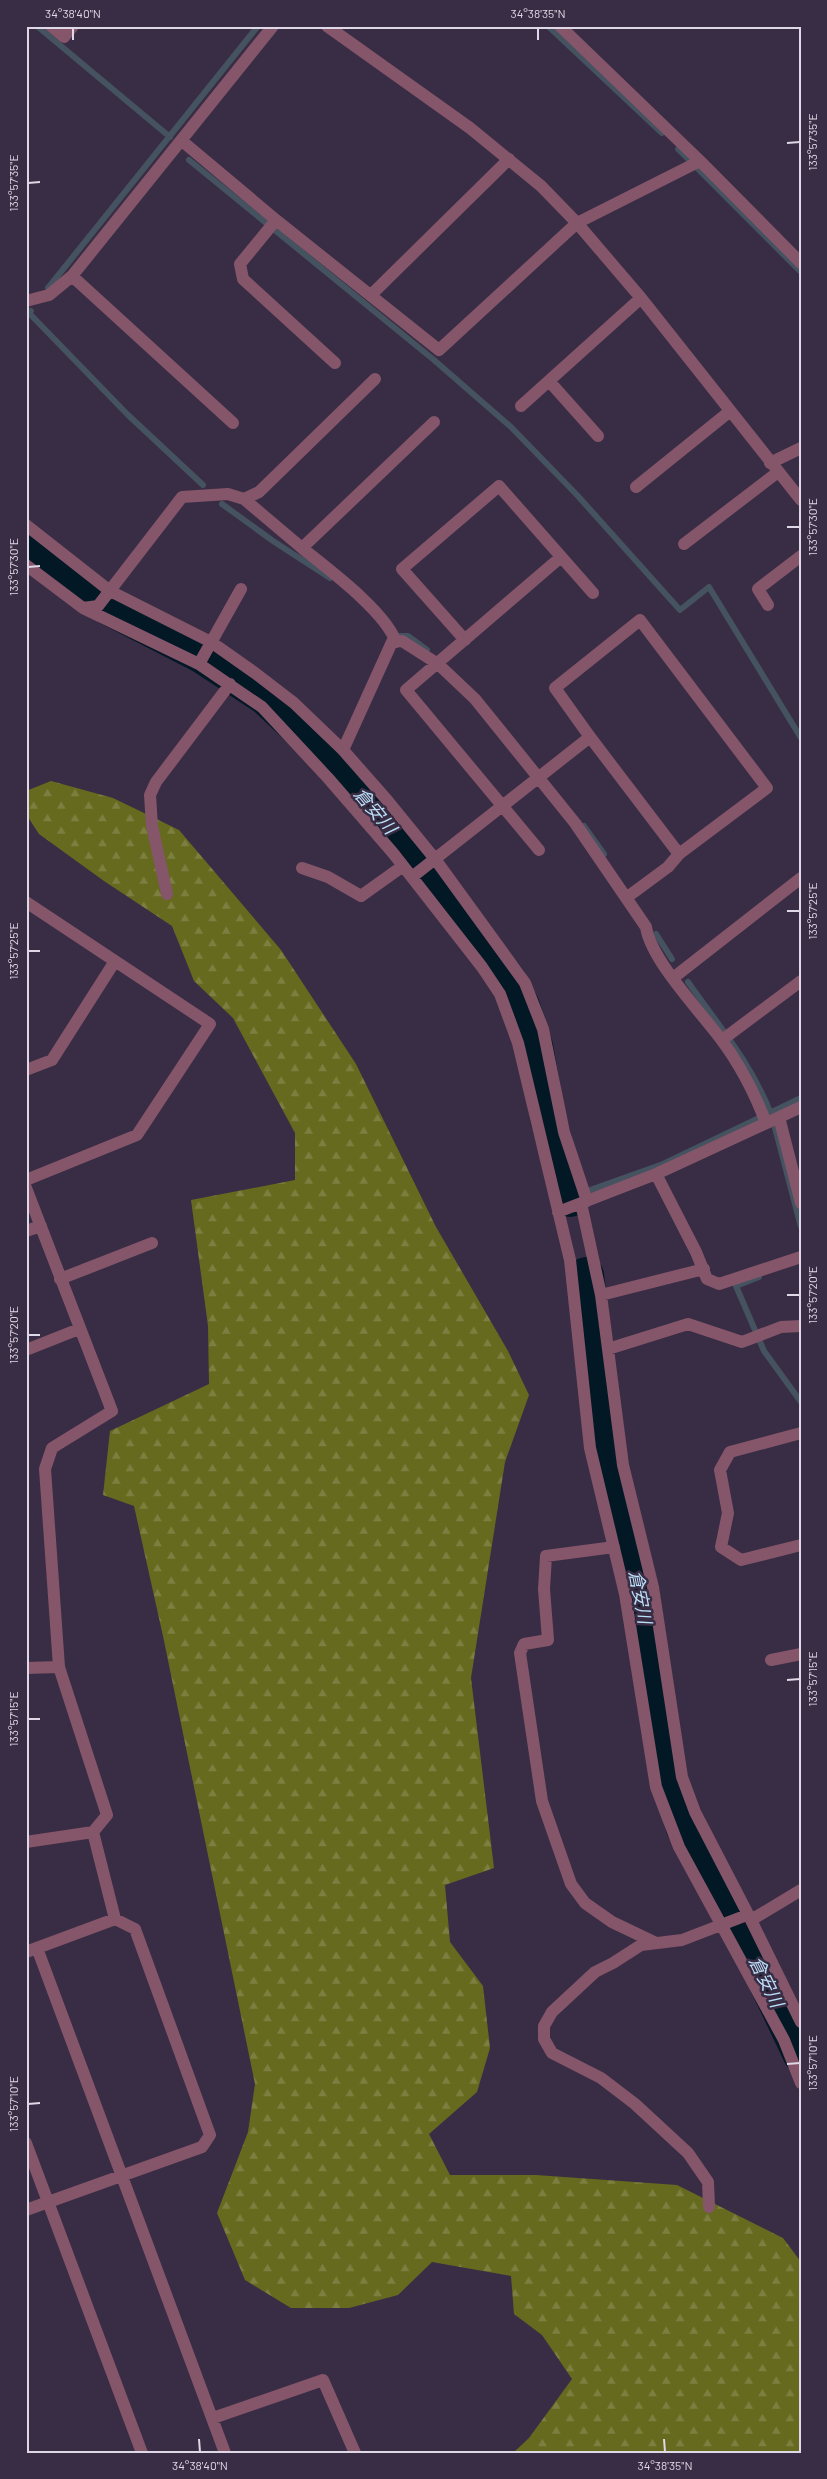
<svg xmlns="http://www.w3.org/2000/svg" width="827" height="2479" font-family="Barlow,'Noto Sans JP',sans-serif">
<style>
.forest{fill:url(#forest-firs)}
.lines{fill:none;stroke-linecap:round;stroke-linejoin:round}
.stream{stroke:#45525f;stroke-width:6}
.river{stroke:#031825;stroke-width:36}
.minor{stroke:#85556a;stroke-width:12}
.tertiary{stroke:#85556a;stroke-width:12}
.ticks{fill:none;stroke:#dfd8e6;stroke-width:2}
.labels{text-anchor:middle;stroke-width:5;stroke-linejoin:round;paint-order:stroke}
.water-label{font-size:18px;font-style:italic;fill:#bbdff8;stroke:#382d44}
.neatline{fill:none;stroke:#dfd8e6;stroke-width:2}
.ticks-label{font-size:12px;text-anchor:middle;fill:#dfd8e6}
</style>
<defs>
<pattern id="forest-firs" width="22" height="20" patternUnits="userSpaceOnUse" patternTransform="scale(1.25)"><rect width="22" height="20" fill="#666a1e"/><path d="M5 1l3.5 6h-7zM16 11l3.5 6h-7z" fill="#7b7f3f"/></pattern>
</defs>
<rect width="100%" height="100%" fill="#382d44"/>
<path class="forest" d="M51,781L113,798L179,830L281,950L356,1064L436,1227L508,1351L529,1395L505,1462L471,1678L494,1868L445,1885L450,1942L483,1986L490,2048L477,2092L429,2134L450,2175H536L677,2185L783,2238L801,2262V2453H513L529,2438L572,2379L542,2335L514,2314L511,2276L432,2262L398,2295L349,2308H291L245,2280L217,2213L248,2132L255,2084L163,1636L134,1506L103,1495L110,1431L209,1384L208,1326L191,1200L295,1180V1133L233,1018L194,981L172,926L104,881L39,834L26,814V791Z"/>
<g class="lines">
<path class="stream" d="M37,26L170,137
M548,26L662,133
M678,149L801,272
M189,160L434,360L511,427L577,495L680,610L709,587L801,738
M48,288L258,26
M31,311L29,313L127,414L203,485
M222,504L273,541L330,578
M399,636H408L427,650
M331,759L335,752
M584,826L604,854
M656,934L672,959
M688,982C719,1026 751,1063 771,1114
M774,1124L801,1227
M590,1190L663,1164L801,1098
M569,1196L576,1194
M759,1277L736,1286L764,1351L801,1402"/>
<path class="river" d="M26,542L108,607L201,655L265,697L331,759L434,881L509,981L522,1006L535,1046L548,1118L570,1199
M586,1275L608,1459L641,1589L667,1771L684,1828L730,1907
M744,1935L801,2055"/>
<path class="minor" d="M51,26L64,37L73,26
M327,26L470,128L541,186L577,223L641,298L801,500
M560,26L700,161L801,263
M182,141L276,220L439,350L577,223L700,161
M276,220L240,264L243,279L335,363
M72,276L233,423
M371,295L509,159
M26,301L49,295L72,276L273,26
M549,381L598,436
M521,406L641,298
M770,463L801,448
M636,487L729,412
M244,499L302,548L434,422
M26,525L110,591L211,642L255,673L294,703L343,750L387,800L435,859L525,983L543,1029L564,1132L587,1201
M684,544L778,472
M302,548C328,569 385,611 396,642
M26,565L83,608L199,664L262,707L328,778L393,853L482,967L500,994L518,1043L570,1260L590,1448L625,1594L656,1787L679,1847L784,2040L801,2083
M768,605L758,589L801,556
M83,608L98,606L182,497L228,494L244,499L259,492L375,379
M465,640L402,569L499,486L593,593
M199,664L241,589
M343,750L392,642L402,641L438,664L475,699L575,823L646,927C651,960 699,1010 720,1038C739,1063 755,1094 766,1123
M539,850L406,690L561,557
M302,868L328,877L361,896L403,866
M412,877L590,737
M167,894L152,826L150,795L156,782L230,684
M626,898L668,867L679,854L767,788L640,620L555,688L590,737L679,854
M26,902L210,1024L137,1135L26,1180
M673,978L801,878
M722,1040L801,981
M26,1070L52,1060L115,961
M779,1117L801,1203
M656,1174L696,1252L707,1279L719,1284L801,1257
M26,1188L112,1411L52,1448L45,1469L59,1667L107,1815L93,1832L26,1842
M581,1203L601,1295L623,1465L653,1587L682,1777L695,1812L751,1920L801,2022
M558,1212L656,1174L801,1107
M26,1231L41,1226
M60,1279L152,1243
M601,1295L704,1269
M608,1349L688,1324L742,1342L781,1327L801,1326
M26,1350L79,1329
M801,1433L730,1452L720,1470L728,1513L721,1547L741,1560L801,1545
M614,1547L546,1556L544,1589L548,1640L524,1644L520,1653L542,1801L571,1884L585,1903L612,1922L656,1943
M771,1660L801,1654
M26,1668L59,1667
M751,1920L801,1890
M37,1948L225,2453
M26,1952L115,1919
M709,2207L708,2182L688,2153L635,2104L601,2078L552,2053L544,2039V2026L552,2012L595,1972L613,1963L641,1945L682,1940L747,1915
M26,2210L202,2147L210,2135L135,1929L115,1919L93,1832
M213,2418L323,2380L355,2453"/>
<path class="tertiary" d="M26,2143L142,2453"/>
</g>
<path class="ticks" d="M73,28V40M538,28V40M787,143L800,142M28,183L40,182M787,527H800M28,567L40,566M787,911H800M28,951H40M787,1295H800M28,1335H40M787,1680L800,1679M28,1719H40M787,2064L800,2063M28,2104L40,2103M199,2439L200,2452M664,2439L665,2452"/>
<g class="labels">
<g class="water-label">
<text transform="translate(375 811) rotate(50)" y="6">倉安川</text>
<text transform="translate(640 1597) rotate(79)" y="6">倉安川</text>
<text transform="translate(766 1982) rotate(64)" y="6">倉安川</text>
</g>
</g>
<rect width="827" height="2479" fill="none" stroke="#382d44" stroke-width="55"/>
<rect x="28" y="28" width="772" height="2424" class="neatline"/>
<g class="ticks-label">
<text x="73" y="18">34°38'40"N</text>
<text x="538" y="18">34°38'35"N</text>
<text transform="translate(813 142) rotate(-90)" y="4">133°57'35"E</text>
<text transform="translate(14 183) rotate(-90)" y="4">133°57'35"E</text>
<text transform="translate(813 527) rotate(-90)" y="4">133°57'30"E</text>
<text transform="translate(14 567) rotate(-90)" y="4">133°57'30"E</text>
<text transform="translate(813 911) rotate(-90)" y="4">133°57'25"E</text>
<text transform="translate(14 951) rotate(-90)" y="4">133°57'25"E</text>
<text transform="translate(813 1295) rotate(-90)" y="4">133°57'20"E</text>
<text transform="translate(14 1335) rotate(-90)" y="4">133°57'20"E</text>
<text transform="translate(813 1679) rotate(-90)" y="4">133°57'15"E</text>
<text transform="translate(14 1719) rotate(-90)" y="4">133°57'15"E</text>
<text transform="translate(813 2063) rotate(-90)" y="4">133°57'10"E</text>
<text transform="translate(14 2104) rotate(-90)" y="4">133°57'10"E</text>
<text x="200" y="2470">34°38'40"N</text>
<text x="665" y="2470">34°38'35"N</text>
</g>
</svg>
